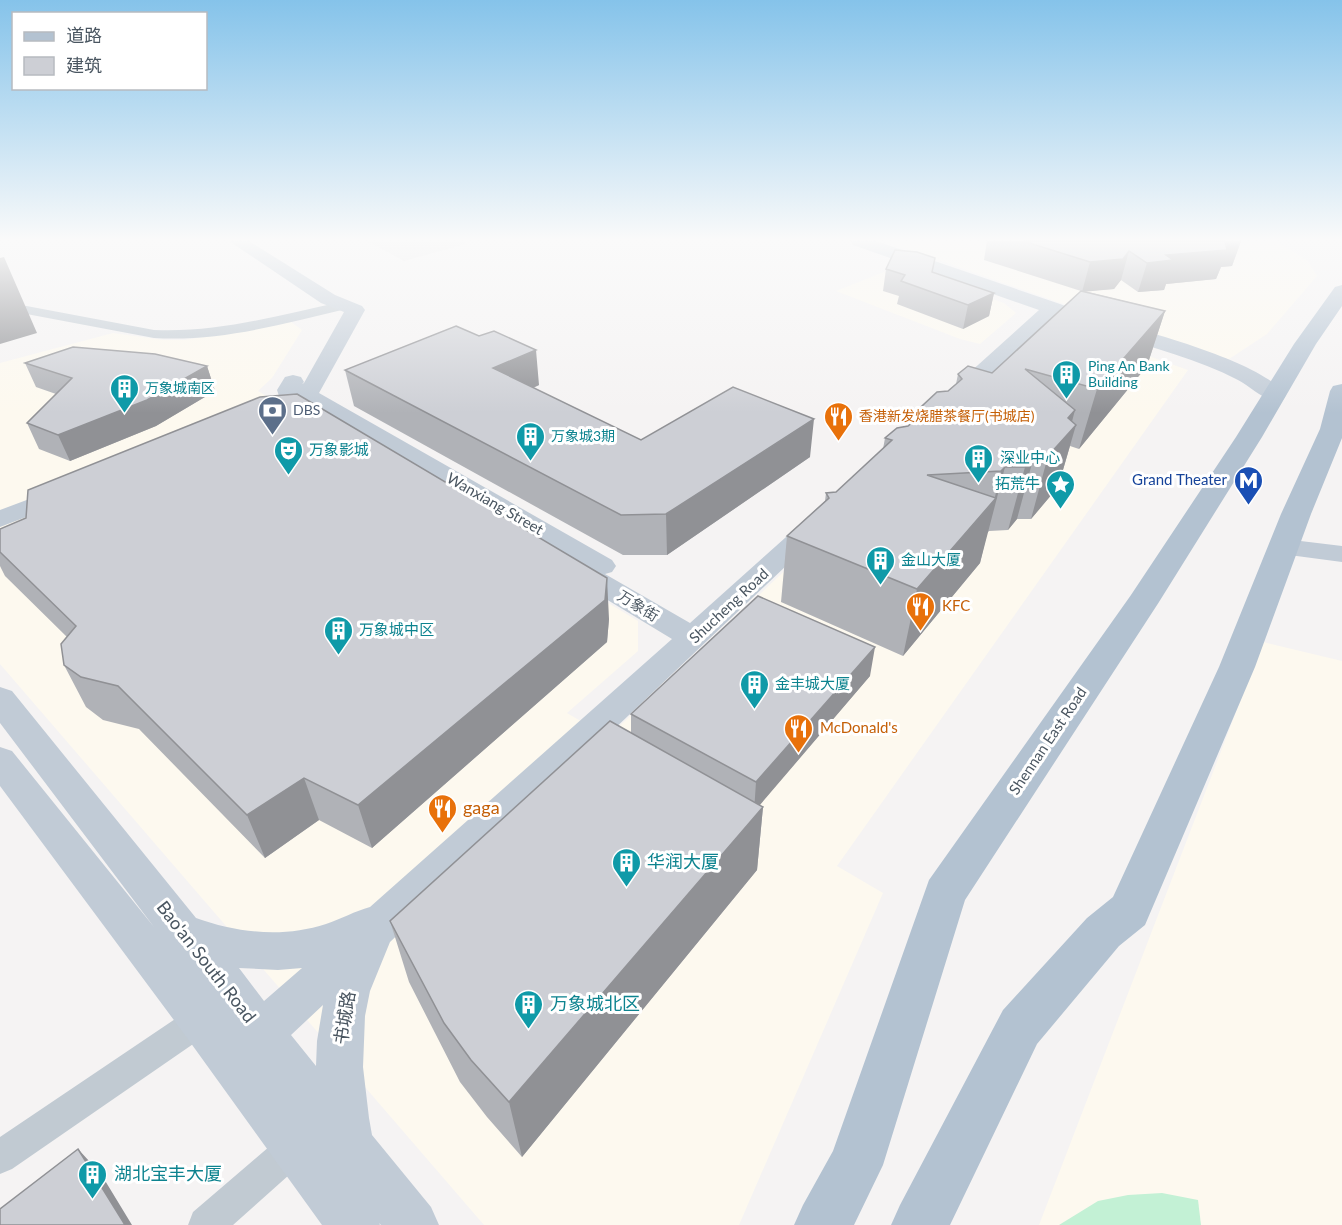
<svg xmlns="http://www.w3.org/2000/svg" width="1342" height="1225" font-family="Lato,'Noto Sans SC',sans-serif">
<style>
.commercial{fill:#fdf9ef}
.education{fill:#e6e4e5}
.green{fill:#c3f1d5}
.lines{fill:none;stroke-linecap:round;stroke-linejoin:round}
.street{fill:#c1cad2;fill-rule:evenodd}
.secondary{fill:#c1cbd6;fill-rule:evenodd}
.primary{fill:#b3c2d1;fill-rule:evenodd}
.wall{fill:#b0b2b7}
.shaded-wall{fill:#909195}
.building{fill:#cdcfd5;stroke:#909195;stroke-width:1.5}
.labels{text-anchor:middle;stroke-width:6;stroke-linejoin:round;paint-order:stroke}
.far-culture-label{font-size:14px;fill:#0d838f;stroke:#fff;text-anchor:start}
.far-service-label{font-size:14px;fill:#4e5e75;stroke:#fff;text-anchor:start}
.far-food-label{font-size:14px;fill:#c56008;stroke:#fff;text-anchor:start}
.culture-label{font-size:15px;fill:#0d838f;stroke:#fff;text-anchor:start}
.transit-label{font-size:15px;fill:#164399;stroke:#fff;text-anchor:end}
.street-label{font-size:15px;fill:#4a5661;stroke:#fff}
.food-label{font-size:15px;fill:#c56008;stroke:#fff;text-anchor:start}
.near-food-label{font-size:18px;fill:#c56008;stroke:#fff;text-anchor:start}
.near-culture-label{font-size:18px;fill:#0d838f;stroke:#fff;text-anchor:start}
.near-street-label{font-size:18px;fill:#4a5661;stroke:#fff}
</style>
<rect width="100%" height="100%" fill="#f5f3f3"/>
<path class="commercial" d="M884,241H1276L1308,261L1317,276L1267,334L1226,361Z
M899,266L1004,303L1016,313L980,344L960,339L836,291Z
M1050,321L1188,370L837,866L883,893L739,1225H484L0,664V363L113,333L164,340H185L291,322L302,330L272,378L258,391L638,621V651L567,713L608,737Z
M1263,642L1342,661V1225H1039Z"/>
<path class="education" d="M367,241H459L465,244L404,261Z"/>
<path class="green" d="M1162,1193L1198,1200L1201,1225H1059L1098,1201L1128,1195Z"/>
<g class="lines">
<path class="street" d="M0,301L154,330C218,333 279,315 341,302L348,306L346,309C283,324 219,342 154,338L0,309Z
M201,1005L212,1009L217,1020L212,1031L12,1169L0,1174V1137L190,1009Z
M296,1129L308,1134L313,1146L308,1158L233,1225H188L193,1212L284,1134Z"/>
<path class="secondary" d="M229,241H249L335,295L362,306L365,310L319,393L612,560L616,566L612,572L605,574L690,623L804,521L814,519L824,521L827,527L390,942L370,991L365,1016L363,1067L369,1118L372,1135L431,1207L439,1225H381L379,1223L380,1225H322L185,1035L0,786V747L12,751L154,927L0,723V687L12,691L196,918C238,933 283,938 326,924C341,919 355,911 370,907L672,639L563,573L559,567L563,561L570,559L331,418L328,422C311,426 299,412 283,408L277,390L285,377L293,375L301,377L304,382L302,384L304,383L344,312L321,303ZM239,968L278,970L302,968L264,1001ZM323,1005L317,1041L316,1066L291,1035Z
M851,241H876L1060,304L1076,310L1079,314L1076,318L1069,320L1056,316L964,402L956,404L948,402L945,397L948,392L1039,310L853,245Z
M1117,324C1155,333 1265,364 1286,395L1283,400C1266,404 1253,388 1238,380C1198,359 1153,348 1110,334L1107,330L1110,326Z
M64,486L73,489L77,494L73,499L0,527V510Z
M1284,539L1342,546V562L1274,553L1270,547L1274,541Z"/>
<path class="primary" d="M1342,285V306L1316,344L1262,437L1159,602L965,900L883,1165L854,1225H794L803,1205L833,1151L929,880L1131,595L1236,437L1294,344L1335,287Z
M1342,384V438L1311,514L1255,667L1145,925L1119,946L1037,1044L950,1225H891L900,1205L1003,1010L1087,918L1113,897L1219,667L1281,514L1320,429L1330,391L1333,386Z"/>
</g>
<path class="wall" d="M987,241H1241L1232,266L1221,267L1216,279L1166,284L1164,290L1138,292L1121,280L1114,289L1084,291L1165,311L1147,366L1079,449L1070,446L1058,487L1031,519H1017L1008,530L989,531L987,533L980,563L903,656L781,602L787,536L825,501L826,493L836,492L883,449L885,438L908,426L919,417L921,407L948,391L956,384L958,374L992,373L1081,291L984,260Z
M935,258L932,272L994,293L989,316L963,329L897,304L899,296L883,291L886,269Z
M25,363L207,366L215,391L156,426L70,461L39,449L27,423L56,394L36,387Z
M345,370L539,385L533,388L641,440L810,457L667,555H623L354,406Z
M0,529L609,619L607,642L372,848L319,820L265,858L139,729L103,720L86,707L64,665L67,637L5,576L0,566Z
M870,676L759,805L763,807L757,870L522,1157L487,1117L460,1082L409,982L390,921L631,733V714Z"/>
<path class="shaded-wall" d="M1223,241H1241L1232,266L1221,267L1216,279L1166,284L1164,290L1138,292L1147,263L1166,255Z
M1129,251L1121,280L1114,289L1082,292L1090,262Z
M4,257L37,333L0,344V258Z
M994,293L989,316L963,329L968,305Z
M1165,311L1147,366L1079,449L1097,389Z
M536,350L539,385L497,404L493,368Z
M207,366L215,391L156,426L70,461L58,435Z
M1075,410L1069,433L1076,425L1058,487L1031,519L1048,456L1068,418Z
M814,419L810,457L667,555L666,514Z
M1034,456L1017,519L1008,530L1025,467Z
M1005,467L980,563L903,656L917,589L994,501L1001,471Z
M607,578L609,619L607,642L372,848L358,805Z
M875,647L870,676L754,812L756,782Z
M304,778L319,820L265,858L247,815Z
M763,807L757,870L522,1157L509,1102Z
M78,1149L101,1174L132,1225H125Z"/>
<path class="building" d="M1023,241H1225L1227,250L1166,255L1173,260L1147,263L1129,251L1123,259L1090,262Z
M895,250L917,252L935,258L932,272L994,293L968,305L901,281L905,275L886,269Z
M1081,291L1165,311L1097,389L1025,369L1075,410L1068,418L1076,425L1048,456H1034L1025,467H1005L1001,471L927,475L996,498L917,589L787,536L829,498L826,493L836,492L892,440L885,438L897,428L908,426L924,412L921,407L937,392L948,391L962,379L958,374L968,366L992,373Z
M456,326L479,336L494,331L536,350L493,368L641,440L733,387L814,419L666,514L621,515L345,370Z
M73,347L155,354L207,366L147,400L58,435L27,423L72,378L25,363Z
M297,394L607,578L605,600L358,805L304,778L247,815L118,686L81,677L64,665L61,644L76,626L0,552V529L26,518L28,490L260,397Z
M758,596L875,647L756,782L631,714Z
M610,721L763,807L509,1102L471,1060L444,1023L390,921Z
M78,1149L125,1225H0V1209Z"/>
<linearGradient id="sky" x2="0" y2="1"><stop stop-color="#85c3ea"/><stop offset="0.58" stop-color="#fafafa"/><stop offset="1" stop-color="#fafafa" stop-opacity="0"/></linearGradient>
<rect width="1342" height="413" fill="url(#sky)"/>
<defs>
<symbol id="building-pin" viewBox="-11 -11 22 30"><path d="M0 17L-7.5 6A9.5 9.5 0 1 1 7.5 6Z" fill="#0f9aa8" stroke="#fff"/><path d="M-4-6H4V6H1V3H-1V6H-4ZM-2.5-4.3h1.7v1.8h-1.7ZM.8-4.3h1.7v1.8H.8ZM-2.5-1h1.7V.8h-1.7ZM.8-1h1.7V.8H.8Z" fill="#fff"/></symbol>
<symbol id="bank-pin" viewBox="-11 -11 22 30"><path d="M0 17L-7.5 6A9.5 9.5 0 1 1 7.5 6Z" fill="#5c6f8a" stroke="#fff"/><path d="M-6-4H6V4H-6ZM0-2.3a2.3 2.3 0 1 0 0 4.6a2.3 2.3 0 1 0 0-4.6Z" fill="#fff"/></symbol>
<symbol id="restaurant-pin" viewBox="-11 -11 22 30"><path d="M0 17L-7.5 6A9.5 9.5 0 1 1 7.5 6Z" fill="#e8710a" stroke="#fff"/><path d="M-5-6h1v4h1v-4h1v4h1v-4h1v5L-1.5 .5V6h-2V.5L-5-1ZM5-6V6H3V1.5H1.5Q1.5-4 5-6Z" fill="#fff"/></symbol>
<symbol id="theatre-pin" viewBox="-11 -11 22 30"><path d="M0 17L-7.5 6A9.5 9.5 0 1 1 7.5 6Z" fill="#0f9aa8" stroke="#fff"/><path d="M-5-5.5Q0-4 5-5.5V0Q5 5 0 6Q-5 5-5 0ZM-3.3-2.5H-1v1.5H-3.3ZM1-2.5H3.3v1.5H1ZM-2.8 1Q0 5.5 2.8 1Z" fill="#fff"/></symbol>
<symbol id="metro-pin" viewBox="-11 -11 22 30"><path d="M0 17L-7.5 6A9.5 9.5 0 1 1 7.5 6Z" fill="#1a4fb4" stroke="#fff"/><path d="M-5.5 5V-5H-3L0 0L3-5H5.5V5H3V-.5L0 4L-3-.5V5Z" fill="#fff"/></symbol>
<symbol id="sight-pin" viewBox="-11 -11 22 30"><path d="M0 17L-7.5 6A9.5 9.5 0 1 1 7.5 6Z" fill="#0f9aa8" stroke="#fff"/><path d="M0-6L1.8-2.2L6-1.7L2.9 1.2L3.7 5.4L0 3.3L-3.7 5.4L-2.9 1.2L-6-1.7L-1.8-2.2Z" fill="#fff"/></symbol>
</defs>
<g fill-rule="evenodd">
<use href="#building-pin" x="1050" y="358" width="33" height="45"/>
<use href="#building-pin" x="108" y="372" width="33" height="45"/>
<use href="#bank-pin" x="256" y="394" width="33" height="45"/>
<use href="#restaurant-pin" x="822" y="400" width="33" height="45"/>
<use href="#building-pin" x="514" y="420" width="33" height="45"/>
<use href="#theatre-pin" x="272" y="434" width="33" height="45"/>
<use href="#building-pin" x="962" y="442" width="33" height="45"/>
<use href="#metro-pin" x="1232" y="464" width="33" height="45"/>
<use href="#sight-pin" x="1044" y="468" width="33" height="45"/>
<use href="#building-pin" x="864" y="544" width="33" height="45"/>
<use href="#restaurant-pin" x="904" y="590" width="33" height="45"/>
<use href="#building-pin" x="322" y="614" width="33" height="45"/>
<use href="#building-pin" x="738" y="668" width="33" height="45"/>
<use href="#restaurant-pin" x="782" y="712" width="33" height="45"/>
<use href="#restaurant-pin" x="426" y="792" width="33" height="45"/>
<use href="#building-pin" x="610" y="846" width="33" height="45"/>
<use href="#building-pin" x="512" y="988" width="33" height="45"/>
<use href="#building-pin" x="76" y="1158" width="33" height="45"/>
</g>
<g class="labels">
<g class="far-culture-label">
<text x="1088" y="371">Ping An Bank<tspan x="1088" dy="16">Building</tspan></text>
<text x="145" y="393">万象城南区</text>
<text x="551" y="441">万象城3期</text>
</g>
<g class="far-service-label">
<text x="293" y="415">DBS</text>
</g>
<g class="far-food-label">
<text x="859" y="421">香港新发烧腊茶餐厅(书城店)</text>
</g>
<g class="culture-label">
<text x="309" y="455">万象影城</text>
<text x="1000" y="463">深业中心</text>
<text x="1040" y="489" text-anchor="end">拓荒牛</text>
<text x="901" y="565">金山大厦</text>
<text x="359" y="635">万象城中区</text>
<text x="775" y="689">金丰城大厦</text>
</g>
<g class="transit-label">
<text x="1227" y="485">Grand Theater</text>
</g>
<g class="street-label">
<text transform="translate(495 504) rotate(30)" y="5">Wanxiang Street</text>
<text transform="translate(638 606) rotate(31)" y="5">万象街</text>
<text transform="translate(729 606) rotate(-43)" y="5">Shucheng Road</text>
<text transform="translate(1048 741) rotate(-56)" y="5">Shennan East Road</text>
</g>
<g class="food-label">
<text x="942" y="611">KFC</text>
<text x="820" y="733">McDonald's</text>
</g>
<g class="near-food-label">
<text x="463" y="814">gaga</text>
</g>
<g class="near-culture-label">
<text x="647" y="868">华润大厦</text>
<text x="550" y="1010">万象城北区</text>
<text x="114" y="1180">湖北宝丰大厦</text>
</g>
<g class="near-street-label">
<text transform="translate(206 962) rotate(52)" y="6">Bao'an South Road</text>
<text transform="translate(345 1018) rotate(-81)" y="6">书城路</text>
</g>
</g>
<rect x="12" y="12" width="195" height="78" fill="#ffffff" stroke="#b7bbc0" stroke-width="1.5"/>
<rect x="24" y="32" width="30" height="9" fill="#b3c2d1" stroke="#b7bbc0" stroke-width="1.5"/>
<text x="66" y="42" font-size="18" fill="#4a5661">道路</text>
<rect x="24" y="57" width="30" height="18" fill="#cdcfd5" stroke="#b7bbc0" stroke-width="1.5"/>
<text x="66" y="72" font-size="18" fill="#4a5661">建筑</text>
</svg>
